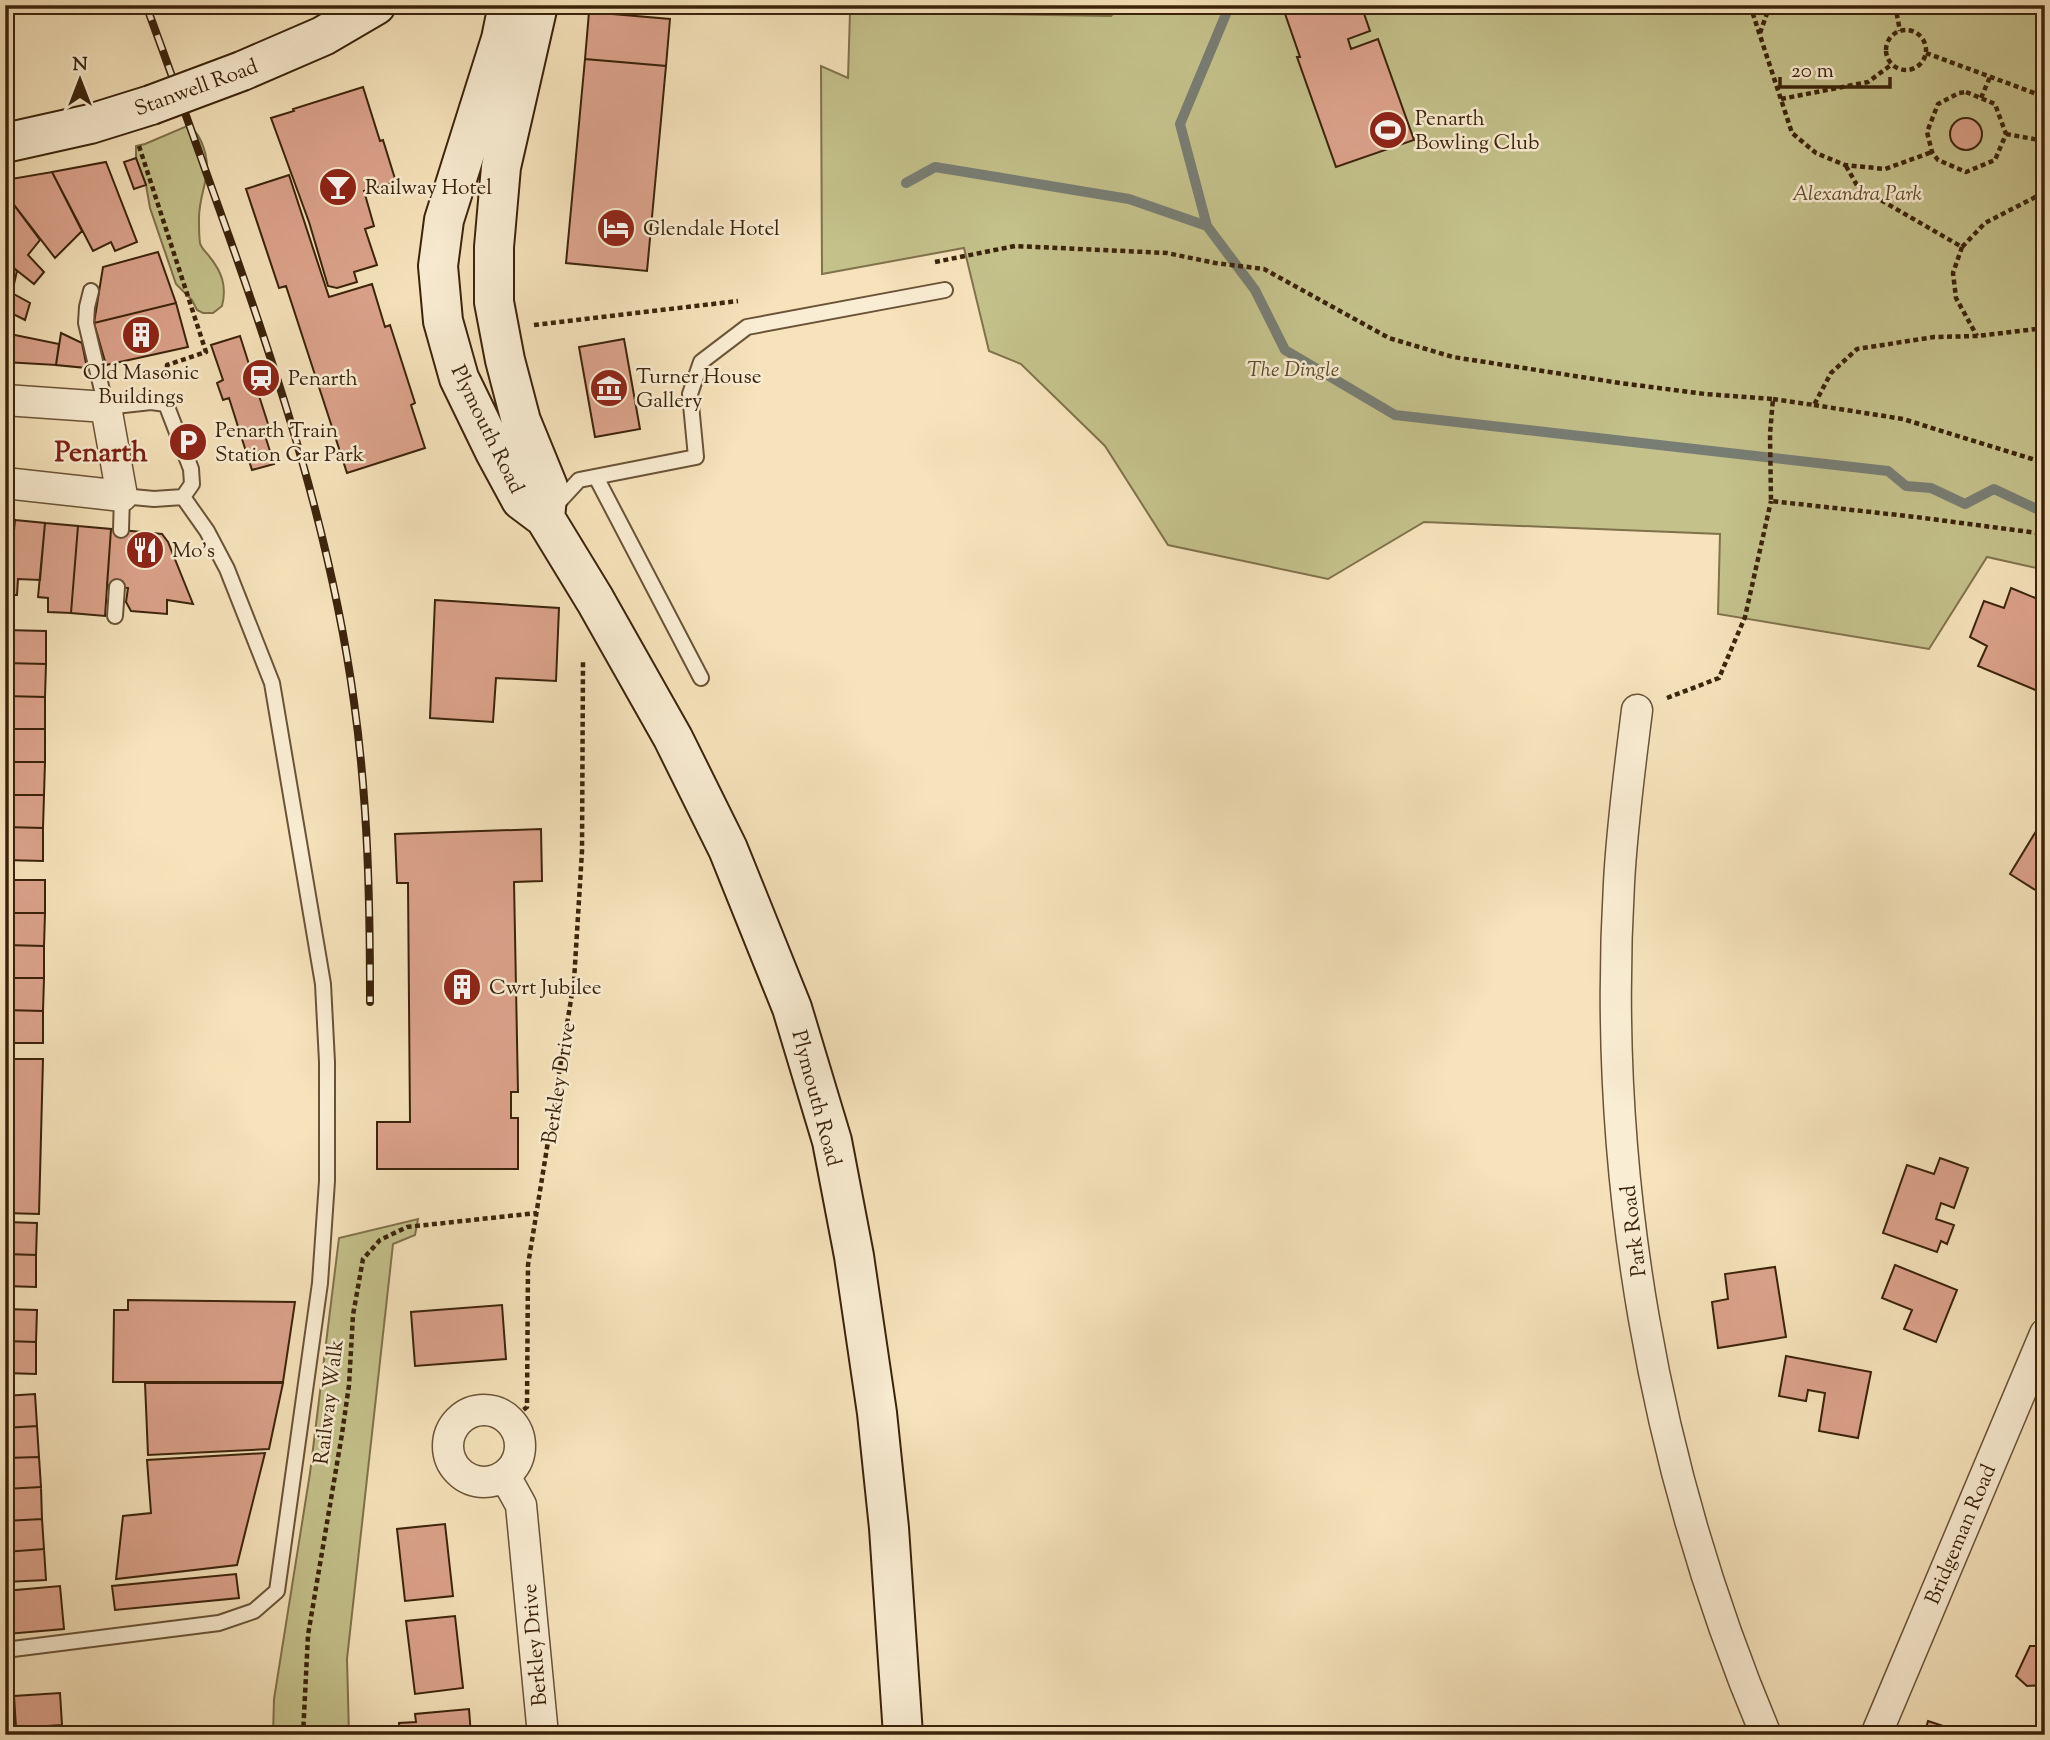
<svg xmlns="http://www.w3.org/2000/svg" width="2050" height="1740" font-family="'Sorts Mill Goudy',serif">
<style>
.green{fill:#c4c18b;stroke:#80724b;stroke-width:2}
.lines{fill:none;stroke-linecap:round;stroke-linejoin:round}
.stream{stroke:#787e74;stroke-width:10}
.building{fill:#dca38c;stroke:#3b230b;stroke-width:2}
.lane-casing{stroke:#6a5337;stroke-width:18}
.street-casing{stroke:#6a5337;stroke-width:33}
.secondary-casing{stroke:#3b230b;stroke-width:42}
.path{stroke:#3b230b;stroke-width:4.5;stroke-dasharray:5 3.5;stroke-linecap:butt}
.lane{stroke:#f9edd3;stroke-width:14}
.street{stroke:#f9edd3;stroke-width:30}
.secondary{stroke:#f9edd3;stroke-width:38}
.rail-casing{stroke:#3b230b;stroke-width:8}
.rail{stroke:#f9edd3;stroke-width:5;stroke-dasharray:16;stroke-linecap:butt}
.secondary-bridge-casing{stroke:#3b230b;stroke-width:42;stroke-linecap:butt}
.secondary-bridge{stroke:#f9edd3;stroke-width:38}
.labels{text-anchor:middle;stroke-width:5;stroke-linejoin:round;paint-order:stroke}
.street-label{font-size:21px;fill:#3b230b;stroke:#f9edd3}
.poi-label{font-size:21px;fill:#3b230b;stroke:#f9edd3;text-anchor:start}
.park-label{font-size:21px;font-style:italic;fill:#5d4a2b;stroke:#f9edd3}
.district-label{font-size:28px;font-weight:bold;fill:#7a1f14;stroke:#f9edd3}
</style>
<rect width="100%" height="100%" fill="#f6e3bb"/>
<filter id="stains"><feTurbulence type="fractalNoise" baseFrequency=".00286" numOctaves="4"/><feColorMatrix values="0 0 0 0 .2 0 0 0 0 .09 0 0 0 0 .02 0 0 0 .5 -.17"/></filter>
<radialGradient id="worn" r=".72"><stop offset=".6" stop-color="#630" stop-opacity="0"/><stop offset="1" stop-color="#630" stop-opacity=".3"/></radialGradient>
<path class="green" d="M1121,5H2045V570L1987,557L1929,649L1718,614L1720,534L1424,522L1328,579L1168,545L1105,446L1021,364L989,351L964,248L822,274L821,66L848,78L850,12L1111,16Z
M187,126C194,129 198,134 201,141C216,175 198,189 199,221C199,228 199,236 200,243C201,248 206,252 209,256C222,272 227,286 222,306L213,313H203L197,310L192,300L176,284L150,208L146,185L136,158V146L145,144Z
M418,1219L415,1235L393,1244L347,1659L349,1735H273L274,1699L310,1473L339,1238Z"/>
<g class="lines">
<path class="stream" d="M906,183L935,167L1129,199L1207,226L1255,290L1285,350L1395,415L1888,471L1906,486L1931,488L1965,504L1994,489L2039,510L2045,508
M1207,226L1180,124L1226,14"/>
</g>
<path class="building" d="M1282,5H1361L1370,31L1348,39L1351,49L1378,39L1414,140L1336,167L1297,57H1300Z
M589,12L670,19L666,66L585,59Z
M585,59L666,66L647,271L566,263Z
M363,87L380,141L383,140L396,182L364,191L374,226L365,229L377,265L354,272L357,282L337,288L328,286L309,222L271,118L294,111L293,109Z
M1950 134a16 16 0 1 1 32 0a16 16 0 1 1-32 0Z
M136,158L146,185L134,189L124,162Z
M106,162L137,242L115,251L111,242L93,251L52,172Z
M52,172L82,231L55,258L5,193V180Z
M289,175L329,297L372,284L385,327L390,325L415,403L411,405L425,448L347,473L286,286L279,288L246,189Z
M5,193L40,240L28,255L44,272L34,284L5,261Z
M158,252L176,303L94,323L103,267Z
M5,261L17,271L12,293L30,303L25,320L5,310Z
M176,303L188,347L106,365L94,323Z
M5,333L59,344L56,365L5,362Z
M61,333L82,343L87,368L56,365Z
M240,336L269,427L241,436L229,398L223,400L217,383L223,380L211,345Z
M624,339L640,429L595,437L579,347Z
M263,429L274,464L252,470L241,436Z
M5,519L15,520L8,595L5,594Z
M15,520L45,523L40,580L18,579L17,595H8Z
M45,523L78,526L71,613L48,612V598L38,597Z
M78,526L111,529L105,616L71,613Z
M111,529L162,534L168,542L193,604L167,600V614L131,611L126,602L128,588L107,585Z
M2011,588L2045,602V694L1978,666L1987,646L1970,637L1984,601L2004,608Z
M435,600L559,608L556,681L496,678L493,722L430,718Z
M5,630L46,631V664L5,663Z
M5,663L46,664L45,697L5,696Z
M5,696L45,697V729H5Z
M5,729H45V762H5Z
M5,762H45L44,795H5Z
M5,795H44L43,828L5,827Z
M2041,823L2045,825V914L2041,911L2040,893L2010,874Z
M5,827L43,828V861L5,860Z
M541,829L542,881L514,882L518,1092H511V1118H518V1169H377V1122H410L408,883H397L395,834Z
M5,880H45V913H5Z
M5,913H45L44,946L5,945Z
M5,945L44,946V978H5Z
M5,978H44L43,1011L5,1010Z
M5,1010L43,1011V1043H5Z
M5,1059H43L39,1214L5,1213Z
M1940,1158L1968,1168L1954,1208L1941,1203L1936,1219L1954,1225L1947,1244L1941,1241L1937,1252L1883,1233L1907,1165L1934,1174Z
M5,1222L37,1223L36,1255L5,1254Z
M5,1254L36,1255V1287L5,1286Z
M1895,1265L1957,1290L1936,1342L1904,1329L1912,1310L1882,1298Z
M1775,1267L1786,1337L1718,1348L1712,1302L1728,1299L1725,1274Z
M128,1300L295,1302L283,1382H113L114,1310H128Z
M502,1305L506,1359L415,1366L411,1312Z
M5,1309L37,1310L36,1342L5,1341Z
M5,1341L36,1342V1374L5,1373Z
M1786,1356L1871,1372L1858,1438L1819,1431L1825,1393L1808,1390L1806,1401L1779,1396Z
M145,1383H283L269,1449L148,1455Z
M35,1394L37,1426L5,1428V1396Z
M37,1426L39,1457L5,1458V1428Z
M265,1453L237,1565L116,1579L123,1516L151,1513L147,1460Z
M39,1457L41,1487L5,1489V1458Z
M41,1487L42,1519L5,1521V1489Z
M42,1519L44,1549L5,1552V1521Z
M445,1524L453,1596L405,1601L397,1529Z
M44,1549L46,1580L5,1582V1552Z
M236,1574L239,1598L115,1610L112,1586Z
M60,1586L64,1629L7,1634L5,1591Z
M455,1616L463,1688L415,1694L406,1621Z
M2030,1646H2045V1680L2043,1685L2027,1686L2016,1676Z
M60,1693L62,1725L16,1728L14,1696Z
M469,1709L471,1735H400L399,1723L416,1722L415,1714Z
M1928,1721L1961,1732L1960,1735H1924Z
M62,1725L63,1735H17L16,1728Z"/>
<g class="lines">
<defs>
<path id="lane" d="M91,291L87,307L86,323L106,407L151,402L166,404L191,469L192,484L183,497L154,499L122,496L121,530
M596,477L701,678
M555,506L579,480L696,457L690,394L701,362L747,327L945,290
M115,616L117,587
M5,1650L219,1623L254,1611L277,1591L320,1283L327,1181V1062L323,984L272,683L227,569L207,531L183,497"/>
<path id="street" d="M5,400L106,407L122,496L5,483
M1637,710C1630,767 1622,825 1619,883C1602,1173 1653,1468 1766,1735
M448 1446a36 36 0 1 1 72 0a36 36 0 1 1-72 0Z
M505,1476L521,1505L543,1735
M1876,1735L2045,1334"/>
<path id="secondary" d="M508,5L501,39L444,220L438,266L443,321L459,378L495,452L521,500L545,518L595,600L673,738L728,849L792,1008L832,1141L854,1256L877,1413L889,1528L903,1735
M538,5L501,167L494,247V302L505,360L521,421L548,487L545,518
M242,71L323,36L376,5
M5,143L90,124L151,105"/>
</defs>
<use href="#lane" class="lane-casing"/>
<use href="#street" class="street-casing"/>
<use href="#secondary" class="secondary-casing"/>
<path class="path" d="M1750,5L1792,133L1816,153L1845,165L1885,169L1932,152
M1895,5L1900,31
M1886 50a20 20 0 1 1 40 0a20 20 0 1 1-40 0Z
M1760,33L1770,5
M1926,53L2045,97
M1966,92L1995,104L2006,134L1995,160L1966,172L1938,160L1932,152L1927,132L1938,104L1959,93Z
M1981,98L1990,77
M1781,99L1868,82L1891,65
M2006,134L2045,141
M139,146L206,352L167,365V379
M1846,166L1858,187L1962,247L1985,223L2045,192
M1962,247L1953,273L1956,298L1977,336
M935,262L1015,246L1167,253L1215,263L1264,269L1389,338L1453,357L1620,383L1705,394L1773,399L1770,434L1771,501L1916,517L2045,534
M534,325L738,301
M1773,399L1814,405L1831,373L1857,349L1934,337L1977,336L2045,328
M1814,405L1903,419L2045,463
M1667,698L1719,678L1745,617L1771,501
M510,1420L527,1407L528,1265L574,981L582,851L583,660
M303,1735L308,1635L342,1434L349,1385L353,1315L363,1259L380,1240L407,1227L537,1213"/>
<use href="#lane" class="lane"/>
<use href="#street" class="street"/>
<use href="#secondary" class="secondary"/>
<defs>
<path id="rail" d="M146,5C172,75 196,144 221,214C278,373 331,534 354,702C368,802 370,902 370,1002"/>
</defs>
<use href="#rail" class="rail-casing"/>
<use href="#rail" class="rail"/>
<defs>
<path id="secondary-bridge" d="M151,105L242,71"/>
</defs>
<use href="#secondary-bridge" class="secondary-bridge-casing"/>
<use href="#secondary-bridge" class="secondary-bridge"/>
</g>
<defs>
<symbol id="stadium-disc" viewBox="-11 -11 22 22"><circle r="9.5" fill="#8f2418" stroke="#f9edd3"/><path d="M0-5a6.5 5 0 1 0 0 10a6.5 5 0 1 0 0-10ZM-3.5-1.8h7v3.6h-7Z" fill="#fff"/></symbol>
<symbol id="bar-disc" viewBox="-11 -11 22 22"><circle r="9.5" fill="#8f2418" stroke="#f9edd3"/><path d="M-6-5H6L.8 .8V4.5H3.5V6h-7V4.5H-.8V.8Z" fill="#fff"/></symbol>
<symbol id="hotel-disc" viewBox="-11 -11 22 22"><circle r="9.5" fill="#8f2418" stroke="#f9edd3"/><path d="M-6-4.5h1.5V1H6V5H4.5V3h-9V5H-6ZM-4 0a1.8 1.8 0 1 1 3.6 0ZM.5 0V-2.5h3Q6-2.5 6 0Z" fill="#fff"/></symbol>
<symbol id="building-disc" viewBox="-11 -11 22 22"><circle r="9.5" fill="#8f2418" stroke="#f9edd3"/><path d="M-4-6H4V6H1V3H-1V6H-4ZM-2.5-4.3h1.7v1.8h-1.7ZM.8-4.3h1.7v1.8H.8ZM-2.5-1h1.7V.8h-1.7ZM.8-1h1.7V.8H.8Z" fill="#fff"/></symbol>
<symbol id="station-disc" viewBox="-11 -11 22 22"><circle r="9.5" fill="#8f2418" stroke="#f9edd3"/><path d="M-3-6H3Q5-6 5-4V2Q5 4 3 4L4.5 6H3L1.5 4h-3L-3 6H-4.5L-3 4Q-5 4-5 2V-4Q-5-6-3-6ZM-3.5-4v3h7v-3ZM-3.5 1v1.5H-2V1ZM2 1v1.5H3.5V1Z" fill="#fff"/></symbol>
<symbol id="museum-disc" viewBox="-11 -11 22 22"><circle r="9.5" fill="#8f2418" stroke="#f9edd3"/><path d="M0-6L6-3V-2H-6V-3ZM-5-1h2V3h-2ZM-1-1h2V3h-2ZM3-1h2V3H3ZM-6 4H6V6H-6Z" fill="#fff"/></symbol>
<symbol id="parking-disc" viewBox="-11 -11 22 22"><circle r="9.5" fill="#8f2418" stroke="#f9edd3"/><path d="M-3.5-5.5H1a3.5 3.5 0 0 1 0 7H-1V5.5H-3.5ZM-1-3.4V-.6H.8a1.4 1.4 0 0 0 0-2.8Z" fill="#fff"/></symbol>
<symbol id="restaurant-disc" viewBox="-11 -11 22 22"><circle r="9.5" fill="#8f2418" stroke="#f9edd3"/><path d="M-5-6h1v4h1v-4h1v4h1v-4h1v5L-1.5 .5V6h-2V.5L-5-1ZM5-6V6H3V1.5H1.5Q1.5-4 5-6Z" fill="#fff"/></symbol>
</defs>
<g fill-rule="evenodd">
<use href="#stadium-disc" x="1366" y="108" width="44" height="44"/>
<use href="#bar-disc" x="316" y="165" width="44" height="44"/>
<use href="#hotel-disc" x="594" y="206" width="44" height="44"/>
<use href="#building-disc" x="119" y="313" width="44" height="44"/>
<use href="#station-disc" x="239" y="356" width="44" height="44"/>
<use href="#museum-disc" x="587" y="366" width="44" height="44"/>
<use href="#parking-disc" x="166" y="420" width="44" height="44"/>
<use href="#restaurant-disc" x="123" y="528" width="44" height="44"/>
<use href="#building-disc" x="440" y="965" width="44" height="44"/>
</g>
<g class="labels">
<g class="street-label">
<text transform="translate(196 87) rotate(-20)" y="7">Stanwell Road</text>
<text transform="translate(488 429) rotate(64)" y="7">Plymouth Road</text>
<text transform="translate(558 1083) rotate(-81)" y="7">Berkley Drive</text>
<text transform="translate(817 1098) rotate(75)" y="7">Plymouth Road</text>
<text transform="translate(1633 1231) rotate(-97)" y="7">Park Road</text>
<text transform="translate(328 1402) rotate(-83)" y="7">Railway Walk</text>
<text transform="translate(1960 1534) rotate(-67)" y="7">Bridgeman Road</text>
<text transform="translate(534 1645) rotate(-95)" y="7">Berkley Drive</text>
</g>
<g class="poi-label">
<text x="1415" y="125">Penarth<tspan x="1415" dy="24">Bowling Club</tspan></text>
<text x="365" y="194">Railway Hotel</text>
<text x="643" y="235">Glendale Hotel</text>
<text x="141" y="379" text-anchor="middle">Old Masonic<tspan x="141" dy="24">Buildings</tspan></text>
<text x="636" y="383">Turner House<tspan x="636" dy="24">Gallery</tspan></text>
<text x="288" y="385">Penarth</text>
<text x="215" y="437">Penarth Train<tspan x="215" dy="24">Station Car Park</tspan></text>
<text x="172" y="557">Mo's</text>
<text x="489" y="994">Cwrt Jubilee</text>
</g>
<g class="park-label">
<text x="1857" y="200">Alexandra Park</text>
<text x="1293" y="376">The Dingle</text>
</g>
<g class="district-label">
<text x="101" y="461">Penarth</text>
</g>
</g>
<rect width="2050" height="1740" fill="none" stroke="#f6e3bb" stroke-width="28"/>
<rect x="7" y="7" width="2036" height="1726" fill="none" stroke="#3b230b" stroke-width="3.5"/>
<rect x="14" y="14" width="2022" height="1712" fill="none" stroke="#3b230b" stroke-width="2"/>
<g transform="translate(80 80)" stroke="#f9edd3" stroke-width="5" paint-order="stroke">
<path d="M0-5L12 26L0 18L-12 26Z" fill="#3b230b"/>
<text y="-10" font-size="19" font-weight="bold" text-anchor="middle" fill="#3b230b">N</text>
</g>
<path d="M1780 77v10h110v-10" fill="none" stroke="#3b230b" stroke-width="3.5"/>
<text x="1791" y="77" font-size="21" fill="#3b230b" stroke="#f9edd3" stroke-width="5" paint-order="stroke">20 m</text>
<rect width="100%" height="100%" filter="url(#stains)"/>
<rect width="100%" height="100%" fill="url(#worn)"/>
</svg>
